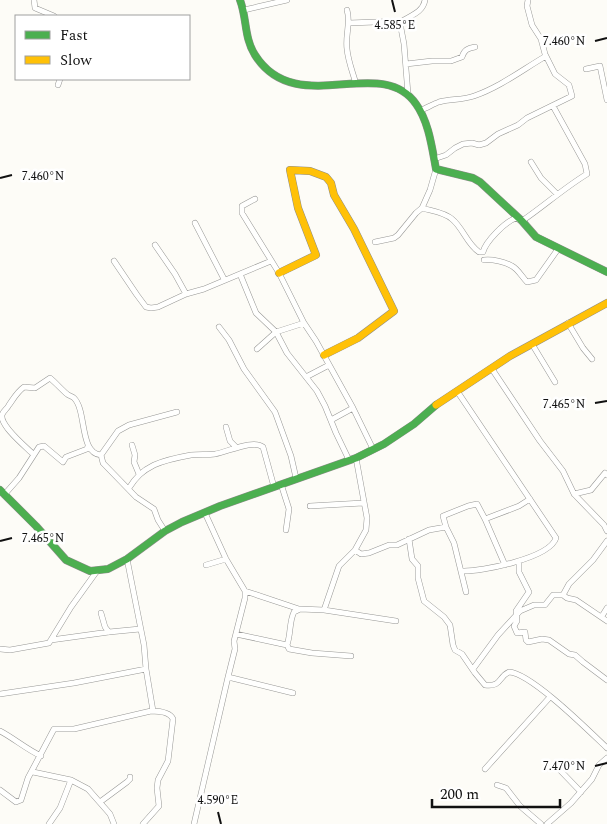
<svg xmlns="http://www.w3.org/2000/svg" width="607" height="824" font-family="Spectral,serif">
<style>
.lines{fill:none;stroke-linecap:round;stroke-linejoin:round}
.street-casing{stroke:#979795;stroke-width:6}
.fast-casing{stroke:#8e8d8b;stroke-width:8}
.slow-casing{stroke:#8e8d8b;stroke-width:8}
.street{stroke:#fffffe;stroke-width:5}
.fast{stroke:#4caf50;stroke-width:7}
.slow{stroke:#ffc107;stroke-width:7}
.ticks{fill:none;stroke:#111;stroke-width:2}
.ticks-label{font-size:12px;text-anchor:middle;fill:#111;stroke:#fff;stroke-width:5;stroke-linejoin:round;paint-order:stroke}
</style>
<rect width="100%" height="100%" fill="#fdfcf7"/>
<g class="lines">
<defs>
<path id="street" d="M34,0L35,8L54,16
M244,10L287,0
M347,10C351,22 345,36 347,49C348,61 353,73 356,84
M349,23L402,21
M406,64L432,61H451L462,57C464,50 468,48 475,47
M586,69L600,66L607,100
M58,85L60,79
M408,94L404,44L400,23L402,21C412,15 423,12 425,0
M421,110C427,108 433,104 439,102C450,99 463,100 474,96C500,87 522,70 546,56
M434,159L446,155L455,148L463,144L472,143L479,145L486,143L498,134L518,125L527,118L572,96L569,85L555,74L545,54L541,39L532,25L527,6L528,0
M531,162L541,178L557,194
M255,199L242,206V213L279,273L304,323L316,341L353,408L373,449
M422,208C432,211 444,212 452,219C463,228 467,244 479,252H483C486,241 505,222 516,218L522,221C544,206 564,188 587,174L585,164L553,106
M195,223L224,279
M375,242L394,238L398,235L416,213L422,208L430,190L436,169
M155,245L175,274L186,294
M484,260C493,259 505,262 512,266C518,269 522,277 527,282L536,280L558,249
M114,261L137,295L146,307L151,308L158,307L186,294L204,289L271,261
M240,274L256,313L276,332L287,353L317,391L325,406L336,433L349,460
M568,323L583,348L592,359
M219,327L229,340L244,369L275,412L291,456L296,478
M532,344L555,382
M257,349L276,332L304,323
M492,369L540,441L563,471L574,494L604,525L607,531
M306,377L329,365
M457,391L556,538C550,558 481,572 462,571
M331,420L353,408
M226,427L230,441L236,447
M132,445L135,455L134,462L139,474
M33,454C26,447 0,426 2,415C3,411 7,409 9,405C14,398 17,392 24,387L35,388L50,378C56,383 61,389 67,394C69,396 72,396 74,398C87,411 79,453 101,455
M281,484L289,509L286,530
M129,488C136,477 142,471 154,465C165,460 180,457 191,455C199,454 207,455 215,454C228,452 252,439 263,447L274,487
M574,494L591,490L605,473L607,475
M4,495L19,478L39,447L44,446L63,462L66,457L87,449L88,446
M310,506L363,503
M205,513L226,559L245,591V598L234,641L235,649L228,677L293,693
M485,519L505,565
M446,527L454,543L466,592
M165,531L158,520L154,509L136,497L103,463L101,455L118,431L129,425L177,412
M409,539L412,559L418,566V578L424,601L444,617L450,625L453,645L455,650L462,654L475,673L485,685C502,687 498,677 509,672C531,673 589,731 607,748
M607,541L593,560L569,584L563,595L567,598L576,600L607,621
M355,550L361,554L369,553L389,545H397L429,530L446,527L443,516L468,506L477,504L485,519L519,506L530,499
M127,559L144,645L146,669L153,711
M519,562V572L529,592L516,611L517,621L514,626L517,633L525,632L526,640L528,642L542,639L549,640L569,654L575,655L583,662L607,680
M206,565L226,559
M245,591L299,609
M324,610L396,621
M101,613L105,627L109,632
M602,616L607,608
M236,634L287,645L289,649L312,653L351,656
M51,640L109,632L140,629
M287,645C291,634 289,622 294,612L300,609L324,610L339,566L355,550L366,530L367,518L356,458
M0,649L10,650L49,643L71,607L97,571
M473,669L498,635L520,611L534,605H545L553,595H563
M0,694L74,683L146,669
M0,731C15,739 26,749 41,756
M555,765L581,792
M485,769L550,697
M33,772L71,780L88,789L110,814L114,824
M497,785L506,788L520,806L541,824
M0,790L16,802L21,800L28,778L54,729H74L151,711C159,711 170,712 173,719L168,761L158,780L157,788L159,806L143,824
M100,802L127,782L130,779V777
M49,824L60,808L71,780
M194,824L228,677
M547,824L571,803L592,779L599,765L607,758"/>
<path id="fast" d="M240,0C247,18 244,38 255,55C296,120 381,53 416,104C429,122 432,148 436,169L473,178L480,182L522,221L536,237L607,272
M0,490L36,526L66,560L90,571L108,569L127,559L165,531L182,522L220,506L356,458L384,444L414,424L436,405"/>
<path id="slow" d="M279,273L316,255L298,208L290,170L310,171L326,177L331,183L334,195L354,229L394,311L358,338L324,355
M436,405L510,356L607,303"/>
</defs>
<use href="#street" class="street-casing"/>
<use href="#fast" class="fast-casing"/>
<use href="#slow" class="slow-casing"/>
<use href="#street" class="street"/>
<use href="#fast" class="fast"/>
<use href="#slow" class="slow"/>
</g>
<path class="ticks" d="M392,0L395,12M595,41L607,38M0,178L12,175M595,403L607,401M0,541L12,538M595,766L607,763M218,812L221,824"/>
<g class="ticks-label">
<text x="395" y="29">4.585°E</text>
<text x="564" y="45">7.460°N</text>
<text x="43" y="180">7.460°N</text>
<text x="564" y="408">7.465°N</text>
<text x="43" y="542">7.465°N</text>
<text x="564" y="770">7.470°N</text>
<text x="218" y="804">4.590°E</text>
</g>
<rect x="15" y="15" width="175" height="65" fill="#ffffff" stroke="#a0a0a0"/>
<rect x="25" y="31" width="25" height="8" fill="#4caf50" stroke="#a0a0a0"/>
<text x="60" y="40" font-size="15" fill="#111111">Fast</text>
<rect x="25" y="56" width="25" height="8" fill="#ffc107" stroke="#a0a0a0"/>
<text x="60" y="65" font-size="15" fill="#111111">Slow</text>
<path d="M432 799v8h128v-8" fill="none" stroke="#111111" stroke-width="2.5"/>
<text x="440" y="799" font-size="15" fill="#111111" stroke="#ffffff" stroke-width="4" paint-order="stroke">200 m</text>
</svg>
